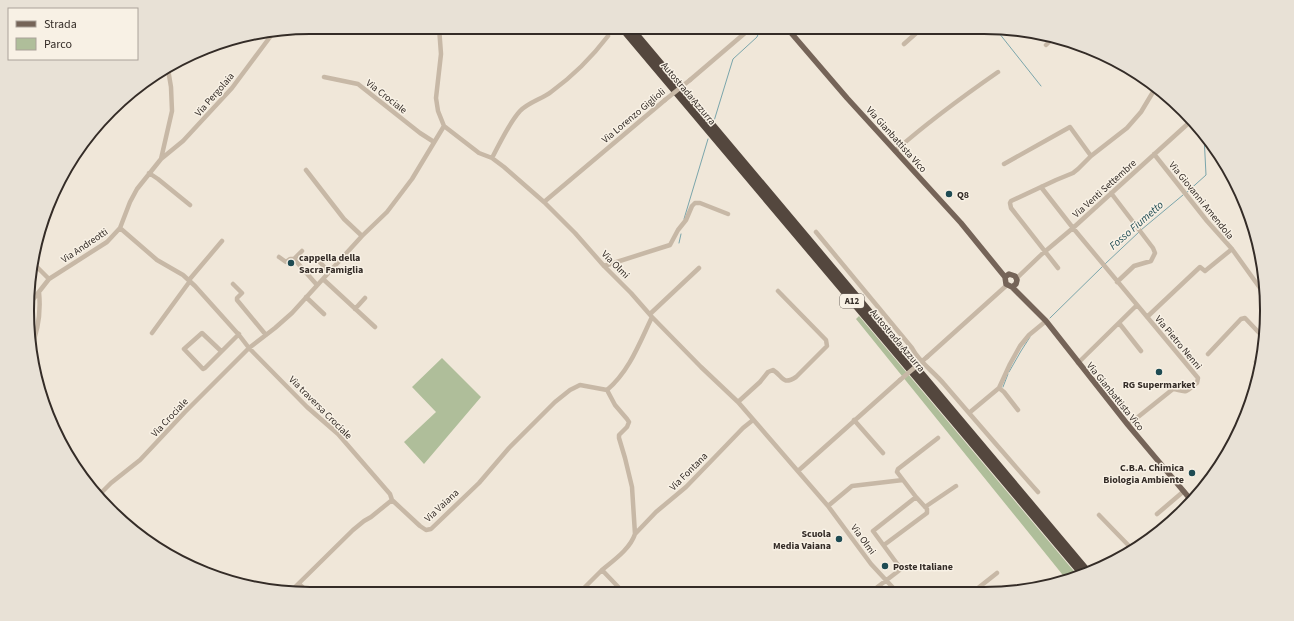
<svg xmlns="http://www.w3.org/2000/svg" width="1294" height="621" font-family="'Source Sans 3',sans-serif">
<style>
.green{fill:#afbe9a}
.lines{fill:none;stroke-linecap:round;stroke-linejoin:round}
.stream{stroke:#7aa5ab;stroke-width:1}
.minor{stroke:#c7b8a6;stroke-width:4.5}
.major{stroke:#756458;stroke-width:5.5}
.highway{stroke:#54473e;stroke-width:7}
.minor-bridge{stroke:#c7b8a6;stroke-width:4.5}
.poi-dot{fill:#1e4b53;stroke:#f8f1e5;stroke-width:1.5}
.labels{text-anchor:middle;stroke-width:3;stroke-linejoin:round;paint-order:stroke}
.shield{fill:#f8f1e5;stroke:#6f6760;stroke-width:1}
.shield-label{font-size:9px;font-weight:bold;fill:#342c27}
.street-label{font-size:10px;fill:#342c27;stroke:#f8f1e5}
.poi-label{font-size:10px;font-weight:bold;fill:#342c27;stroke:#f8f1e5;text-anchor:start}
.water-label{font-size:11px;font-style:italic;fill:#1e4b53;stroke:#f8f1e5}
.rim{fill:none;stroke:#342c27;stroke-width:2}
</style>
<rect width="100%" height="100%" fill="#f0e7d9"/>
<path class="green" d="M859,316L1078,576L1066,579L856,319Z
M442,358L481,397L424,464L404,442L436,412L412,387Z"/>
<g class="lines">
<path class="stream" d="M995,28L1041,86
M714,121L733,59L757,37L759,32L758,27
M1186,193L1206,175L1204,135
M684,219L708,139
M1141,230L1183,195
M679,243L681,234
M1105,264L1139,232
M1050,318L1103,266
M1009,372L1021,351L1030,337
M1003,387L1008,374"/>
<path class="minor" d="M439,27L441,54L436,98L438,111L444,126L479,153L492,158L504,167L544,202L575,233L604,266L631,293L652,317L701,367L738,402L828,506L871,564L897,592
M904,44L923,27
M1046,45L1054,37
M324,77L358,84L420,133L434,142
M690,80L752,27
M895,151C928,122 962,97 998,72
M1154,154L1207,221L1232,249L1265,295
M492,158C500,143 509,123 520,111C529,102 542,99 551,92C573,76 592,57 608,36
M161,159L183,141L232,88L273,33
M1004,164L1070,127L1091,156
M306,170L344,219L362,236
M149,173L158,179L190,205
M1041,187L1073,228L1198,378L1197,383C1194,385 1189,390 1186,391C1182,392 1177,389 1173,389L1128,425
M1111,193L1153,248L1155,253L1151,261L1134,266L1117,282
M544,202L665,100
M120,228L157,260L183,275L195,286L239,335L249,348L275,328L292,313L362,236L387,212L412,179L444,126
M816,232L912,348C919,362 933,371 944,384C975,420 1006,456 1038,492
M302,251L294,259L317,285
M279,257L286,262L290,259H294
M315,257L329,272
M32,262L49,279
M604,266L670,245L678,230L686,220L692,206L695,203H700L728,214
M1058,268L1011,208L1010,203L1011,201L1056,180L1073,173L1078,169L1091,156L1127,128L1141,112L1156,87
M1017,278L1042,254L1073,228L1192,120
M323,279L375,327
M189,280L222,241
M233,284L242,293L237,298V300L266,335
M306,297L324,314
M31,302L49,279L107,242L120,228L130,202L137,189L161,159L172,111L171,87L168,69
M355,309L365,298
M650,314L699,268
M1147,317L1200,267L1205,271L1232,249
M1119,323L1141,351
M152,333L190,281
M30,350C38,332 41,312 39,292
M221,351L202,333L184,349L203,369L205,368L239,334
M1208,354L1241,319L1245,318L1264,338
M927,357L1007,285
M1256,362L1262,356
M1078,363L1137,305
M999,388L1004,392L1018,410
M738,402L760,382L768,372L773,370C783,376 782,386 796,377L827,346L826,340L778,291
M969,413L999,388L1010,364L1020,346L1029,335L1046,321
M854,420L883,453
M798,471L900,380
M99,495L111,483L140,460L185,412L249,348L307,407L338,434L390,494L392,500
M916,497L897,472L898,469L938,438
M828,506L852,486L903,480
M925,507L956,486
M1157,514L1184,491
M1099,515L1132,549
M635,534L656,512L686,487L743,428L753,420
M299,584L310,594
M290,592L353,530L364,521L371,517L392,500L420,526L426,530L431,529L479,483L509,448L555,402L570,390L580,385L607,390
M871,592L901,569L873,531L916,497L927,509V513L884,545
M973,592L997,573
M579,593L602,570
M624,593L602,570C614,560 630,549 635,534L632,487L625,458L619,438V435L627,427L629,422L627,419L615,405L607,390C629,372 640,342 652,317"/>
<path class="major" d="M786,27L847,98L961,223L1005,277
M1012,287L1016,284L1017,280L1015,276L1009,274L1005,277L1006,284L1012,287L1046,321L1128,425L1191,500"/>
<path class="highway" d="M621,27L1083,575
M630,27L1089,573"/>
<path class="minor-bridge" d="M665,100L690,80
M900,380L927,357"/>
</g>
<g class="poi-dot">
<circle cx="949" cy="194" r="4"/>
<circle cx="291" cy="263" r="4"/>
<circle cx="1159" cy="372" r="4"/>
<circle cx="1192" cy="473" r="4"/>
<circle cx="839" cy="539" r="4"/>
<circle cx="885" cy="566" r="4"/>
</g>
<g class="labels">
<rect class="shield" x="840" y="294" width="24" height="14" rx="3"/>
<g class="shield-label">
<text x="852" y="304">A12</text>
</g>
<g class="street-label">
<text transform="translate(689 93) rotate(50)" y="4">Autostrada Azzurra</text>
<text transform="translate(214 94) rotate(-49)" y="4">Via Pergolaia</text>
<text transform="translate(387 96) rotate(38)" y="4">Via Crociale</text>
<text transform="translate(633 115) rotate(-40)" y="4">Via Lorenzo Giglioli</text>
<text transform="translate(897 139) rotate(48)" y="4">Via Gianbattista Vico</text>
<text transform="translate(1104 188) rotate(-42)" y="4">Via Venti Settembre</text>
<text transform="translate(1202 200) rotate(51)" y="4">Via Giovanni Amendola</text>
<text transform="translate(84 245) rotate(-34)" y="4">Via Andreotti</text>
<text transform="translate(616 264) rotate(45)" y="4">Via Olmi</text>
<text transform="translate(898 340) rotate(50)" y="4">Autostrada Azzurra</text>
<text transform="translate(1179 342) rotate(50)" y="4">Via Pietro Nenni</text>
<text transform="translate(1116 396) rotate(51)" y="4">Via Gianbattista Vico</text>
<text transform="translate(321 407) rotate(45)" y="4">Via traversa Crociale</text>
<text transform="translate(169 417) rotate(-47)" y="4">Via Crociale</text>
<text transform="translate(688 471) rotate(-45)" y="4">Via Fontana</text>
<text transform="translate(441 505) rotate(-43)" y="4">Via Vaiana</text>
<text transform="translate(864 539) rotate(54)" y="4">Via Olmi</text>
</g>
<g class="poi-label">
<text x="957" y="198">Q8</text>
<text x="299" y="261">cappella della<tspan x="299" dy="12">Sacra Famiglia</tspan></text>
<text x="1159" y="388" text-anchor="middle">RG Supermarket</text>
<text x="1184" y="471" text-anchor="end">C.B.A. Chimica<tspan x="1184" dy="12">Biologia Ambiente</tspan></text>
<text x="831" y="537" text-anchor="end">Scuola<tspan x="831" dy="12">Media Vaiana</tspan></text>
<text x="893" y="570">Poste Italiane</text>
</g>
<g class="water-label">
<text transform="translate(1136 225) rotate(-41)" y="4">Fosso Fiumetto</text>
</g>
</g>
<path d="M0 0H1294V621H0ZM310 34H984A276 276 0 0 1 1260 310V311A276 276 0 0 1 984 587H310A276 276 0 0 1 34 311V310A276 276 0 0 1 310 34Z" fill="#e8e1d6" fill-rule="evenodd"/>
<path class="rim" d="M310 34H984A276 276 0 0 1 1260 310V311A276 276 0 0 1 984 587H310A276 276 0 0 1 34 311V310A276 276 0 0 1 310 34Z"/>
<rect x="8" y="8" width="130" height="52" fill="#f8f1e5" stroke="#aaa299"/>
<rect x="16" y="21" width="20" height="6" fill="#756458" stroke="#aaa299"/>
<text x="44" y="28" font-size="12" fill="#342c27">Strada</text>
<rect x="16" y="38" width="20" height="12" fill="#afbe9a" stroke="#aaa299"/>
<text x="44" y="48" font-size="12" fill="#342c27">Parco</text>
</svg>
